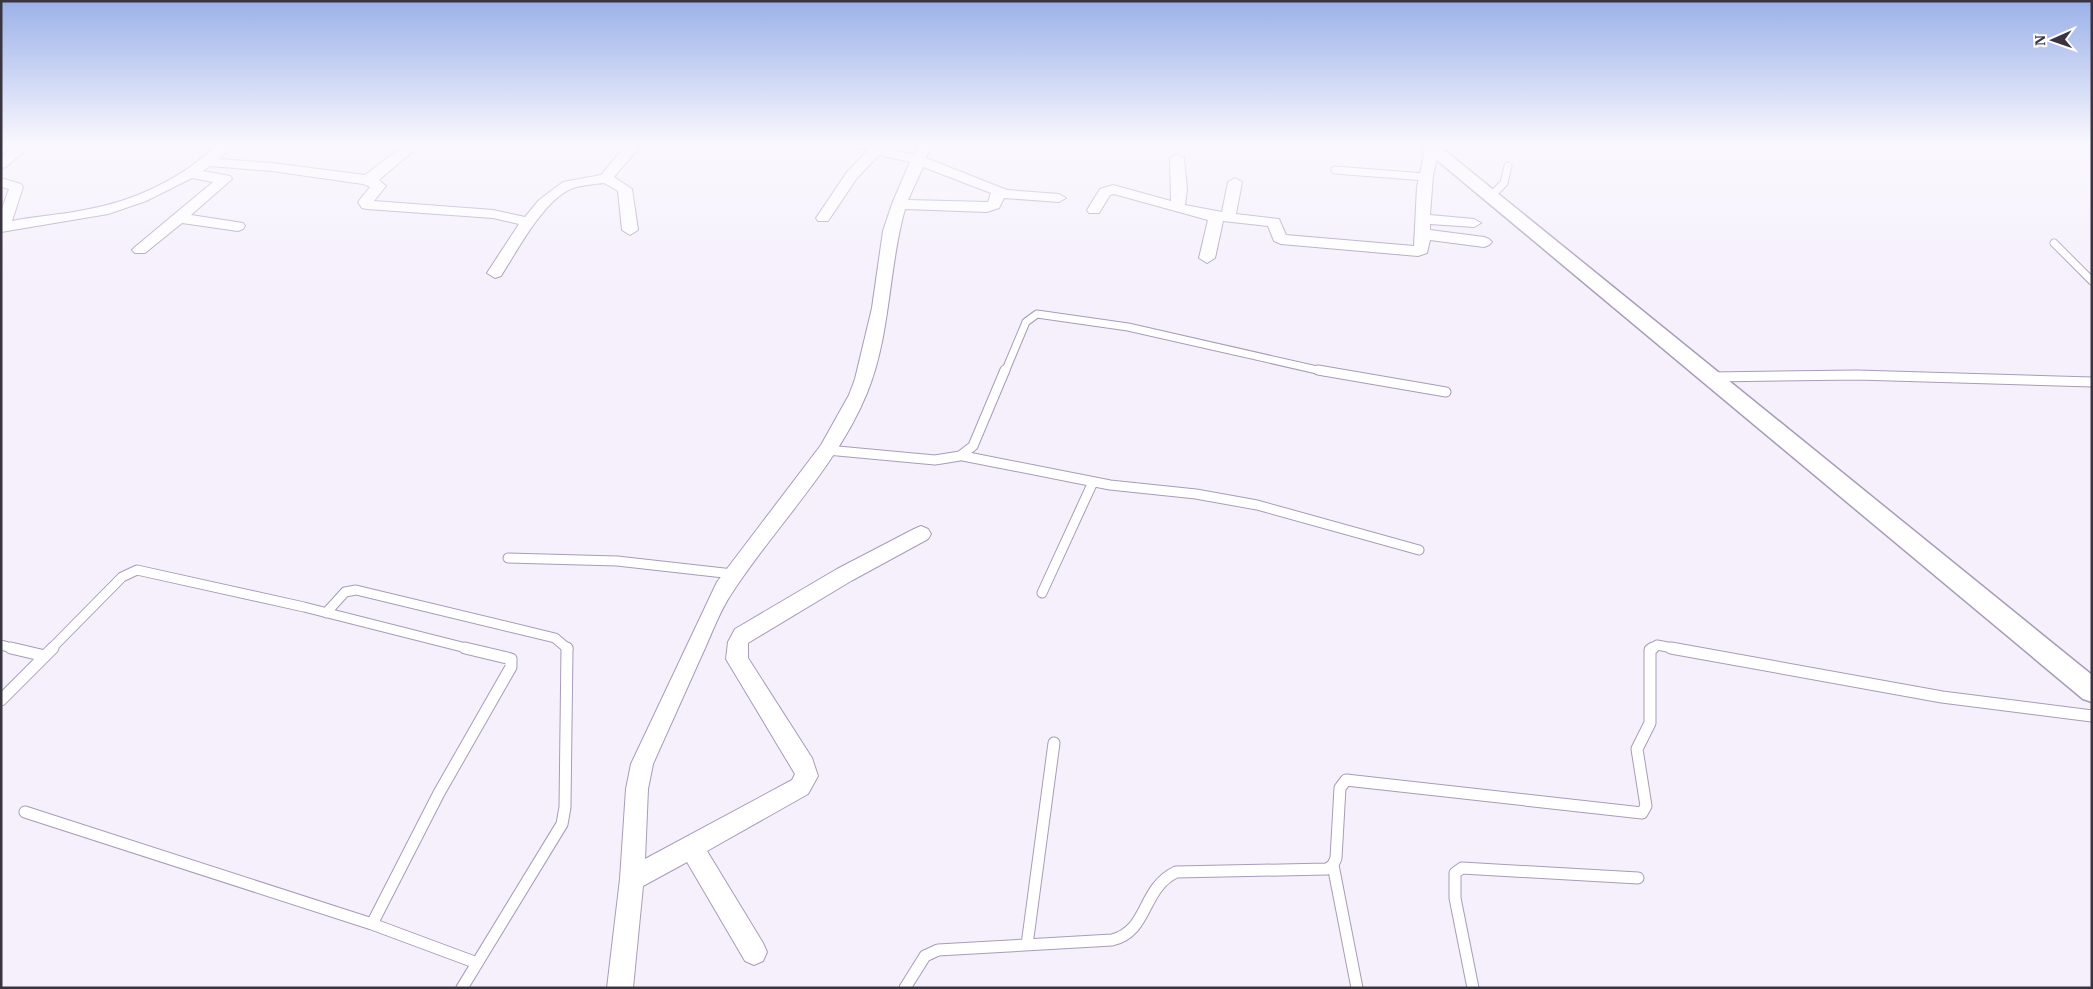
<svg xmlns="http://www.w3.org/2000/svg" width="2093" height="989" font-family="'IBM Plex Serif',serif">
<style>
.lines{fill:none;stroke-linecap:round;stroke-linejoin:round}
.service-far2-casing{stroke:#a89cb7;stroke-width:9}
.service-far1-casing{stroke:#a89cb7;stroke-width:11}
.service-casing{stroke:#a89cb7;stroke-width:13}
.minor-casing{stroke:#a89cb7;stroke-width:2}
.tertiary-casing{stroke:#a89cb7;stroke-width:3}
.service-far2{stroke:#fff;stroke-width:7}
.service-far1{stroke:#fff;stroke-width:9}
.service{stroke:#fff;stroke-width:11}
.minor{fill:#fff;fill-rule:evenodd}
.tertiary{fill:#fff;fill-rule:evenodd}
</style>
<rect width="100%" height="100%" fill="#f5f0fc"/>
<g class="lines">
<defs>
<path id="service-far2" d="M1335,170L1425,177
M1490,197L1504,183L1508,166
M2054,243L2092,281
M1005,372L1026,322L1037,314L1128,327L1326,372"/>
<path id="service-far1" d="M1318,370L1446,392
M1712,377L1857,375L2092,382
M827,450L935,460L960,456L973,446L1005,370
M963,456L1110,485L1196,494L1257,505L1419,550
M508,558L617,561L733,574
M1042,593L1093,482
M326,613L345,592L356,590L555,638L568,649
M1,645L16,649
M51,649L122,577L137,570L304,607L470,649
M1652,649L1657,645L1678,649"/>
<path id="service" d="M11,648L45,656
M1671,648L1942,697L2092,716
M1,700L53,648
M25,812L372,924L477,963
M1333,865L1357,988
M372,924L439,793L511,667V659L465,648
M1027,945L1054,743
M462,988L562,824L565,807L567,648
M905,988L925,956L938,950L1112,940C1149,931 1141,889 1176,872L1327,869L1333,865L1336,858L1340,788L1346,780L1642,813L1646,806L1637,749L1650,723V650L1653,648
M1473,988L1455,898V873L1462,868L1638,878"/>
<path id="minor" d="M15,145H31L6,167L1,168V157Z
M217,145H233L219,159L272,163L365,175L404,145H420L379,180L386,186L374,201L493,210L525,217L539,200L563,182L601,175L626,145H641L614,177L632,189L638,230L630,235L622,230L618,191L604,183C594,184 583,185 573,188C544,199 517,251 501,276L495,278L487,273L519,224L493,218L367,209L362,208L358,202L370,187L363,184L272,171L210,166L203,171L230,176L232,179L191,215L243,223L245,226L243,229L238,231L182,223L145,253H135L132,250L135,247L213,182L192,178L146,201L108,214L1,232V211L9,189L1,187V178L21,184L23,187L12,221C36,216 61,215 84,210C133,202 181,179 217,145Z
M851,145H876L914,155L918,145H932L926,158L1007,190L1059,194L1066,198L1059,202L1004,198L999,208L987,212L905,209C888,269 891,335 867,393C838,465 774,528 732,593C719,612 711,636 701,657C685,693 669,728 653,764L648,789L645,859L792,780L795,774L726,659L728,642L735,629L837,569L914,529L921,526L928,529L931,534L928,539L851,581L748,643V658L812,758L818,776L808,794L707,851L763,943L767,952L763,961L754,965L745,961L687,862L643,886L633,988H607L620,879L626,789L631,764L717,582L821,445L849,395L855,379L872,308L883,231L892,204L910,162L879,155L857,178L828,221H818L816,218L847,172L867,151ZM923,167L991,193L988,202L908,200Z
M1432,146L1439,150L1433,175L1430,215L1474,219L1481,223L1474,227L1430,224V230L1484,237L1489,239L1492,242L1489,245L1484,247L1430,240L1427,253L1418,256L1281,244L1274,241L1268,226L1223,221L1215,258L1207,263L1199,258L1208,220L1114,194L1110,195L1099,213H1089L1087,210L1100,189L1113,185L1171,201L1170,158L1177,154L1184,158L1187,189L1185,205L1222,212L1228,182L1235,178L1242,182L1236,214L1279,219L1286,235L1414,246L1417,187L1425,150Z"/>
<path id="tertiary" d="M1419,145H1438L2092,675V702L2083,699Z"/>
</defs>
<use href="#service-far2" class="service-far2-casing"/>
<use href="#service-far1" class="service-far1-casing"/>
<use href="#service" class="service-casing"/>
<use href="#minor" class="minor-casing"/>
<use href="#tertiary" class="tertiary-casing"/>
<use href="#service-far2" class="service-far2"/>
<use href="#service-far1" class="service-far1"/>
<use href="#service" class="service"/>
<use href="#minor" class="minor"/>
<use href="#tertiary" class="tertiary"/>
</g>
<linearGradient id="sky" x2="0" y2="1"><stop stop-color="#9bb1e9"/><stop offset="0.51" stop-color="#faf8fe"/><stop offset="1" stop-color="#faf8fe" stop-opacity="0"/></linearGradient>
<rect width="2093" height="284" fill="url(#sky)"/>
<rect width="2093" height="989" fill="none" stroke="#393440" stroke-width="5"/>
<g transform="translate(2053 40) rotate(268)" stroke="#ffffff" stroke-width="4" paint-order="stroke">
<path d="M0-4L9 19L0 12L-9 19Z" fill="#393440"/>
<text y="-8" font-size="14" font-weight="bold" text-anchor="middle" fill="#393440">N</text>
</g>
</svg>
